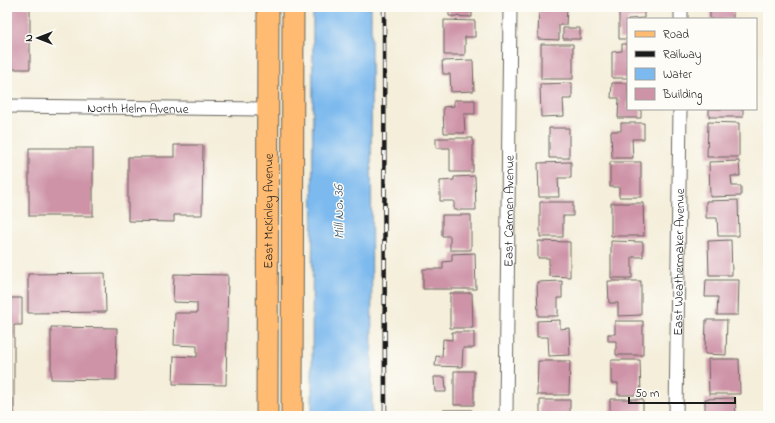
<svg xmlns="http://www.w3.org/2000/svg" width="775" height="423" font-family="'Indie Flower',sans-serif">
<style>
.water{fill:#7bb9ee;stroke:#4c6a85}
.building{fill:#ce93a7}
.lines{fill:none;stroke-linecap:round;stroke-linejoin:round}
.street-casing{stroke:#68665e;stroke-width:15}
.primary-casing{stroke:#68665e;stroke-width:23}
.street{stroke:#fff;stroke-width:13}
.primary{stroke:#ffbb71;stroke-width:21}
.rail-casing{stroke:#1c1c1c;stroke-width:4.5}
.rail{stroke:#fdfcf7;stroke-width:3;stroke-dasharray:9;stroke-linecap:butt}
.labels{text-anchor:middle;stroke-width:3;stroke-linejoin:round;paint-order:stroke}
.street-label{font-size:13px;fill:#1c1c1c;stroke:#fdfcf7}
.water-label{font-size:14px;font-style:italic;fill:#425b70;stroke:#fdfcf7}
</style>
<rect width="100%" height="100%" fill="#fdfcf7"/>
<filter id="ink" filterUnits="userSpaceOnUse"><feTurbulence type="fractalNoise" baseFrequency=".025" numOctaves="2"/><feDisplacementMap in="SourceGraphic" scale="8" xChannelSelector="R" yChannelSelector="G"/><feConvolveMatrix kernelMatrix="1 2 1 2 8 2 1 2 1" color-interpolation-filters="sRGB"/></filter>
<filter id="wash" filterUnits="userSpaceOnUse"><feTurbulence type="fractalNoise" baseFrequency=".012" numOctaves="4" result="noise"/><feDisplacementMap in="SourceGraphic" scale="16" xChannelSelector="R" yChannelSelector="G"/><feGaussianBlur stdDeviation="0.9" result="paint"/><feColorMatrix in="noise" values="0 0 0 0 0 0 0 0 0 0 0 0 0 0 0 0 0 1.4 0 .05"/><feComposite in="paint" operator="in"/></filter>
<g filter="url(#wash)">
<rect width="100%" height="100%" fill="#f4eeda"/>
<path class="water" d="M313,7H371L372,416H312Z"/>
<g id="blocks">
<path class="building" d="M7,7H30V69H7Z
M449,7H472V17L449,16Z
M539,7H567L566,25H559V40L538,39Z
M619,7H644V18L628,19V39H619Z
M710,7H733V19H710Z
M444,20L475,21V37H465V55H444Z
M563,28H580V39H563Z
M541,44H573V79H541Z
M622,44H628V78H612V52L622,51Z
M473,60L474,91L451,92L450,74H443L442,61Z
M572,83V99H563L564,116L541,117L540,84Z
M612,83H628V109H641V118H618L619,98H611Z
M454,100H475V114H464L465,133H444L443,107L454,106Z
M709,109H743V117H709Z
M708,122L739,123V157H707Z
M621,123H644V139H632L633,158H612L611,131H621Z
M549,128H569V158H549Z
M436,138H473V172H450V148H436Z
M174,145H203L202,215H174V222L128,221V157H174Z
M29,148H93V216H29Z
M739,161L740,176H731L732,186H741V196L710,197L709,162Z
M571,162V178H558L559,197H539L538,163Z
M610,162H641V197H619V187H610Z
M475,176L476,210H454V201H440V181L454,180V177Z
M738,200L739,236H718L717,218H706V201Z
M540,202H573V216H563V237H540Z
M611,203H643L644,236H611Z
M442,215H471V250H450V236H442Z
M731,240L732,275H709L708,241Z
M538,241L570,242V277L549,276V258H538Z
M611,241L643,242V257H632V278H611Z
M475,253L476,289H423V269H443V262L452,261V254Z
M105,273L106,312L28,313V274Z
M174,274L228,275L226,385L173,384L174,356L197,357V346L174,345L175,313H197V303L173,302Z
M706,280H739L738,315H717L718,297H705Z
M562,281V298H558V316H538L537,282Z
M608,281H641V315L618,316V303H609Z
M450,293H472L473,328H450Z
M7,298H22V325H14V416H7Z
M560,320V329L569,328L570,355L549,356L548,337H537V321Z
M706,320H727L726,355L705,354Z
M615,321H643V355H616V341H608V334H615Z
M51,327L117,328L116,380L51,379Z
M452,332H474V348H463L462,367L435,366L436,356L442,357L443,339L452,340Z
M708,359H739L740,394H709Z
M611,360H640L641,395H618V383H611Z
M538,361H570L569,395H537Z
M454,371H474V405H454Z
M434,377H445L446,392H435Z
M735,398L736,416L705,415V399Z
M610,399H643V415L610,416Z
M540,400H570V416H540Z
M443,410H472V416H443Z"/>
</g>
</g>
<g filter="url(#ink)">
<use href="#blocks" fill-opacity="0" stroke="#68665e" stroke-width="1"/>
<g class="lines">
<defs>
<g id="street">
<path d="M681,19V7"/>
<path id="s1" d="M7,106L268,109"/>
<path id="s2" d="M506,416L510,7"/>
<path id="s3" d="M676,416L680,109"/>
</g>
<g id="primary">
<path id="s4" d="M267,416L268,7"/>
<path d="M292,416L293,7"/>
</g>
</defs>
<use href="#street" class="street-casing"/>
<use href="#primary" class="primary-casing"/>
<use href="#street" class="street"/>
<use href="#primary" class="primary"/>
<defs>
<path id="rail" d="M384,7L385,416"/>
</defs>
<use href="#rail" class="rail-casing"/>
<use href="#rail" class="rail"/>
</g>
</g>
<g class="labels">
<g class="street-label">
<text dy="5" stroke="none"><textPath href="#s1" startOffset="131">North Helm Avenue</textPath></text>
<text dy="5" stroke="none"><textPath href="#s4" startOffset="205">East McKinley Avenue</textPath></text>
<text dy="5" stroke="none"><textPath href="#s2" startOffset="205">East Carmen Avenue</textPath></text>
<text dy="5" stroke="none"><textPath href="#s3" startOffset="154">East Weathermaker Avenue</textPath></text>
</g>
<g class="water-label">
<text transform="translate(338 212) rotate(-91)" y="5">Mill No. 36</text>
</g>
</g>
<rect width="775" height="423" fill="none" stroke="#fdfcf7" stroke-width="24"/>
<rect x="627" y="18" width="130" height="92" fill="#fdfcf7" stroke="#a3a29f"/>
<rect x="635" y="31" width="20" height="6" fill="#ffbb71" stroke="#a3a29f"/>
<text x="663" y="38" font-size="12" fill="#1c1c1c">Road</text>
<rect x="635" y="51" width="20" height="6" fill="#1c1c1c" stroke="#a3a29f"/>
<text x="663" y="58" font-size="12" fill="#1c1c1c">Railway</text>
<rect x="635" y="68" width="20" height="12" fill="#7bb9ee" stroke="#a3a29f"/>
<text x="663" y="78" font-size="12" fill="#1c1c1c">Water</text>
<rect x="635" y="88" width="20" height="12" fill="#ce93a7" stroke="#a3a29f"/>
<text x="663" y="98" font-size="12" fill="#1c1c1c">Building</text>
<g transform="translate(38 38) rotate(270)" stroke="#fdfcf7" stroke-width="3" paint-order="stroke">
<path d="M0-3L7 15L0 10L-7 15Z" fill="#1c1c1c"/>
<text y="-6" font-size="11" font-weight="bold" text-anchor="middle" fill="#1c1c1c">N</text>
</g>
<path d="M629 397v6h106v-6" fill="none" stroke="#1c1c1c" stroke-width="2"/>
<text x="635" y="397" font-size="12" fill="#1c1c1c" stroke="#fdfcf7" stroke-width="3" paint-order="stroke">50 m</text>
</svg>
